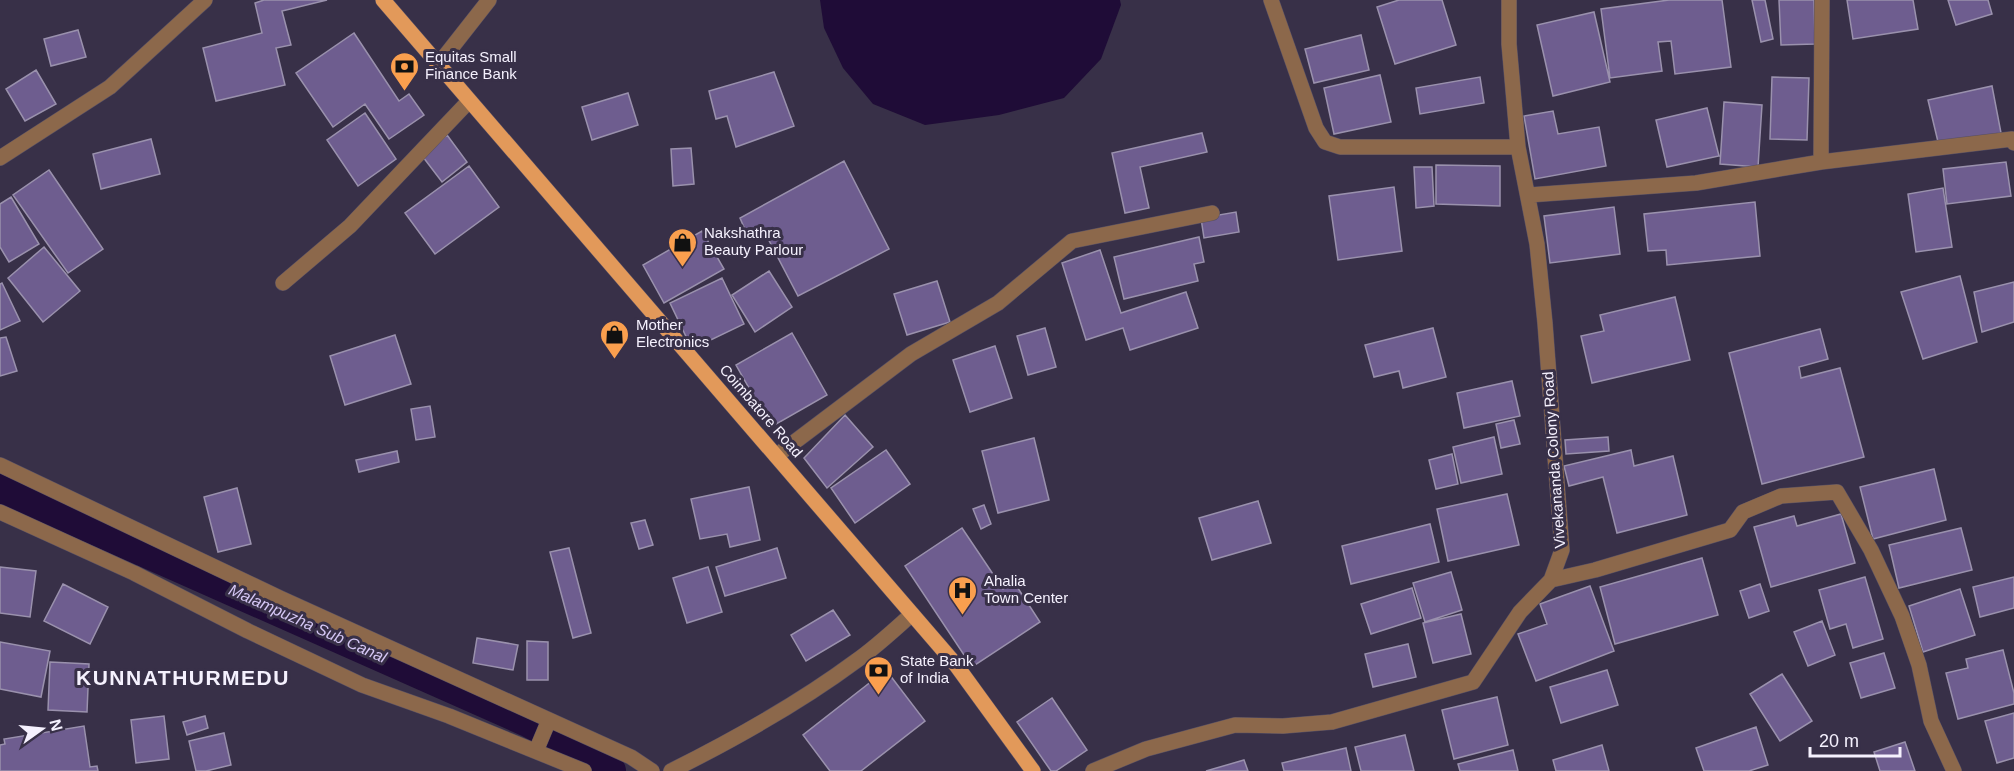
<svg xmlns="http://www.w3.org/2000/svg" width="2014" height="771" font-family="Helvetica,sans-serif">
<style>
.water{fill:#1f0c37}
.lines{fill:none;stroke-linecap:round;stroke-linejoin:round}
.canal{stroke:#1f0c37;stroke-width:32}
.building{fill:#6e5d8f;stroke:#9a91ad;stroke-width:1.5}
.minor-casing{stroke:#564f65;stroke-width:16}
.major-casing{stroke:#564f65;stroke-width:16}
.minor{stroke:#8c684b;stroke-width:15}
.major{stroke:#e2995a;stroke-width:15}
.labels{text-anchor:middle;stroke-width:6;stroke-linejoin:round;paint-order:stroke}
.poi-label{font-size:15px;fill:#f5f1fe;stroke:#383048;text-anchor:start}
.street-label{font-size:15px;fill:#f5f1fe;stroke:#383048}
.water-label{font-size:16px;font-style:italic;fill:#d5c7f5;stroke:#383048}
.district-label{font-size:21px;font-weight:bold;letter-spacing:1.5px;fill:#f5f1fe;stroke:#383048}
</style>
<rect width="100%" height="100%" fill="#383048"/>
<path class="water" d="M820,0H1120L1121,5L1101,59L1064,98L999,115L925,125L873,104L843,68L824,28Z"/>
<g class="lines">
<path class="canal" d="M0,487L528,721L566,741L610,771"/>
</g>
<path class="building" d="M327,0L282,11L291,45L276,48L285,85L216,101L203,48L262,33L255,3L264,0Z
M1399,0H1442L1456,45L1395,64L1377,7Z
M1669,0H1722L1731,67L1675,74L1671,41L1658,42L1662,71L1610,78L1601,9Z
M1752,0H1765L1773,39L1761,42Z
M1779,0H1814L1815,44L1781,45Z
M1847,0H1913L1918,29L1853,39Z
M1948,0H1988L1992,14L1956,25Z
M1594,12L1610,82L1553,96L1537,25Z
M78,30L86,57L51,66L44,39Z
M354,33L399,101L409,94L424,115L389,139L365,104L333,127L296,73Z
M1361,35L1369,70L1314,83L1305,49Z
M36,70L56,104L25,121L6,89Z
M774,72L794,126L736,147L727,116L716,119L709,91Z
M1380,75L1391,122L1334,134L1324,88Z
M1480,77L1484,103L1420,114L1416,88Z
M1772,77L1809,78L1807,140L1770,139Z
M1992,86L2001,133L1939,146L1928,100Z
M628,93L638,125L592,140L582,107Z
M1724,102L1762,105L1758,167L1720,164Z
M1707,108L1719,156L1667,167L1656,120Z
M1553,111L1558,134L1599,127L1606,166L1535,179L1524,116Z
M365,113L396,159L358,186L327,140Z
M1202,133L1207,152L1140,167L1149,208L1125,213L1112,153Z
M447,135L467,162L442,182L423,157Z
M151,139L160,174L101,189L93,154Z
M691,148L694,184L673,186L671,149Z
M844,161L889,249L798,296L764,231L749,239L740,218Z
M2006,162L2011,196L1947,204L1943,169Z
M1436,165L1500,166V206L1436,204Z
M469,166L499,207L435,254L405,213Z
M1414,167H1432L1434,206L1416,208Z
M49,170L103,249L68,273L13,195Z
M1394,187L1402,251L1338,260L1329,196Z
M1943,188L1952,247L1916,252L1908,194Z
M11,197L39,244L9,262L0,247V204Z
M1755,202L1760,256L1667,265L1666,250L1648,251L1644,214Z
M1614,207L1620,254L1550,263L1544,216Z
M1236,212L1239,232L1204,238L1201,218Z
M702,231L724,269L664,303L643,265Z
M1199,237L1204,262L1194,264L1198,281L1124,299L1114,257Z
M44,247L80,291L43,322L8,278Z
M1100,250L1121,313L1186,292L1198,328L1130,350L1123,328L1086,340L1062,263Z
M769,271L792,307L755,332L732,295Z
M1960,276L1977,342L1923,359L1901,292Z
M722,278L744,324L692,349L670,303Z
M937,281L950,322L907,335L894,294Z
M2014,282V322L1982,332L1974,292Z
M2,283L20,321L0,330V284Z
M1675,297L1690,360L1592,383L1581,336L1604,331L1600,315Z
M1045,328L1056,367L1028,375L1017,336Z
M1433,328L1446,377L1403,388L1399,371L1374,377L1365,345Z
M1820,329L1828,359L1799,367L1801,378L1840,368L1864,457L1762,484L1729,353Z
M792,333L827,395L771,427L736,365Z
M395,335L411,384L345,405L330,356Z
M6,337L17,371L0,376V338Z
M995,346L1012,398L970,412L953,360Z
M1512,381L1520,416L1464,428L1457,393Z
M430,406L435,437L416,440L411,409Z
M845,415L873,447L827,488L804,458Z
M1514,420L1520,444L1501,448L1496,424Z
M1494,437L1502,474L1461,483L1453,447Z
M1608,437L1609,451L1566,454L1565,440Z
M1034,438L1049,500L998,513L982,451Z
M886,450L910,484L855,523L831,488Z
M1631,450L1634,466L1673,456L1687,515L1617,533L1603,477L1569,486L1564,466Z
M397,451L399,462L359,472L356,460Z
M1452,454L1458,484L1436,489L1429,460Z
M1934,469L1946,520L1873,539L1860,487Z
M749,487L760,540L730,547L727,534L700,539L691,499Z
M237,488L251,544L218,552L204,497Z
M1507,494L1519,545L1448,561L1437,509Z
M1258,501L1271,543L1212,560L1199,518Z
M984,505L991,524L981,529L973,509Z
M1841,514L1855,563L1771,587L1754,527L1794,516L1797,526Z
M645,520L653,545L639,549L631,523Z
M1430,524L1439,562L1351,584L1342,546Z
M962,528L1003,589L1014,582L1040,622L972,667L905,566Z
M1961,528L1972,570L1899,588L1889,545Z
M569,548L591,633L573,638L550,552Z
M777,548L786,578L725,596L716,567Z
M1702,558L1718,615L1615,644L1600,587Z
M0,567L36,571L30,617L0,613Z
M708,567L722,612L687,623L673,578Z
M1451,572L1462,610L1425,622L1413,583Z
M1865,577L1883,639L1853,648L1846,624L1830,629L1819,590Z
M2014,577V608L1980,617L1973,587Z
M63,584L108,607L90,644L44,621Z
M1760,584L1769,611L1749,618L1740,591Z
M1590,586L1614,651L1536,681L1518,634L1547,624L1540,604Z
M1412,588L1421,618L1371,634L1361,604Z
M1960,589L1975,635L1923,652L1909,606Z
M833,610L850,635L806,661L791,635Z
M1461,614L1471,654L1433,663L1423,623Z
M1822,621L1835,655L1808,666L1794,632Z
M477,638L518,645L513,670L473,663Z
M527,641L548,642V680H527Z
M0,642L50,651L41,697L0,689Z
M1408,644L1416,677L1373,687L1365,654Z
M2003,650L2014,693V704L1958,719L1946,673L1968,668L1966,659Z
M1884,653L1895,688L1861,698L1850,663Z
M50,662L89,664L87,712L48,710Z
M886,670L925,721L861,771H830L803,735Z
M1607,670L1618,705L1561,723L1550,687Z
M1782,674L1812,721L1780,741L1750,694Z
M1497,697L1508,745L1454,759L1442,710Z
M1052,698L1087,750L1056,771H1051L1017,722Z
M2014,713V758L1997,763L1985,721Z
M164,716L169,759L136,763L131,720Z
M205,716L208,728L187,735L183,722Z
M84,726L90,767L97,766L98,771H0V745L5,744L4,739Z
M1756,727L1768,765L1749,771H1704L1696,748Z
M224,733L231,765L206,771H196L189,741Z
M1405,735L1414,771H1361L1355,747Z
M1905,742L1915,771H1880L1874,752Z
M1602,745L1609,771H1556L1553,760Z
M1346,748L1351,771H1284L1282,763Z
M1513,750L1518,771H1460L1458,764Z
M1244,760L1248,771H1206Z"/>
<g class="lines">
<defs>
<path id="minor" d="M1271,0L1316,128L1325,142L1340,147H1518
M438,65L489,0
M0,158L110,87L205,0
M1821,162L1822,0
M1529,195L1696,183L1821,162L2012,139L2014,143
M283,283L350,226L469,101
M776,456L911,354L998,303L1072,241L1212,213
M0,465L280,598L631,757L652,771
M0,512L134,573L248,631L362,685L449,716L584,771
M1551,580L1595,570L1730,530L1743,512L1781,496L1837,492L1871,550L1902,616L1919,665L1931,721L1954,771
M536,751L549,720
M671,771C735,739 798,704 856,661C876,647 894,630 912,614
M1093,771L1146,749L1235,725L1283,726L1332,722L1473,682L1520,612L1551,580L1562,550L1545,323L1537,244L1518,147L1509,44V0"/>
<path id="major" d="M383,0L956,665L1033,771"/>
</defs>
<use href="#minor" class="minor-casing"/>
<use href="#major" class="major-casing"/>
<use href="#minor" class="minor"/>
<use href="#major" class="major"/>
</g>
<defs>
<symbol id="bank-pin" viewBox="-11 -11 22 30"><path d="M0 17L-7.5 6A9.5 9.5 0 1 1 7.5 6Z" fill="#fa9f4e" stroke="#383048"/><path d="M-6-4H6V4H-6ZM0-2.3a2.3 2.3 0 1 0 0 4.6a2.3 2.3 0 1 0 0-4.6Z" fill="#111"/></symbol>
<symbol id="shop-pin" viewBox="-11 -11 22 30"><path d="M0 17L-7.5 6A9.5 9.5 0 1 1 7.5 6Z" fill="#fa9f4e" stroke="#383048"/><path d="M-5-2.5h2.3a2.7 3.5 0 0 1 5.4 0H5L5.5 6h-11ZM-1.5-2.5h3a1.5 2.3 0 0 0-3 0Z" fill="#111"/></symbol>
<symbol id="hospital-pin" viewBox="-11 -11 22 30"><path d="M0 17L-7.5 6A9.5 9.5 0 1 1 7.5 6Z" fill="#fa9f4e" stroke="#383048"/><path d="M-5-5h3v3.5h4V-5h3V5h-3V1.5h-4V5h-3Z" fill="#111"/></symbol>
</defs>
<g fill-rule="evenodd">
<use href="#bank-pin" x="388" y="50" width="33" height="45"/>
<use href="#shop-pin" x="666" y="226" width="33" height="45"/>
<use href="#shop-pin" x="598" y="318" width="33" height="45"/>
<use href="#hospital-pin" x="946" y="574" width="33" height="45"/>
<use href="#bank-pin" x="862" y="654" width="33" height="45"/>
</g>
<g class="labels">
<g class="poi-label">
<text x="425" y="62">Equitas Small<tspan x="425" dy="17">Finance Bank</tspan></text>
<text x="704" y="238">Nakshathra<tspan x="704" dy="17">Beauty Parlour</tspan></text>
<text x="636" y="330">Mother<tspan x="636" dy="17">Electronics</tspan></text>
<text x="984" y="586">Ahalia<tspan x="984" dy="17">Town Center</tspan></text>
<text x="900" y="666">State Bank<tspan x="900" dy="17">of India</tspan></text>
</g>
<g class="street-label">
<text transform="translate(761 411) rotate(49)" y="5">Coimbatore Road</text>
<text transform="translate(1554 460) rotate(-94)" y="5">Vivekananda Colony Road</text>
</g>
<g class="water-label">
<text transform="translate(308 623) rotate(24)" y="6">Malampuzha Sub Canal</text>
</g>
<g class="district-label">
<text x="183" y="685">KUNNATHURMEDU</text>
</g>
</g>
<g transform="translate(42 729) rotate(75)" stroke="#383048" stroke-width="4.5" paint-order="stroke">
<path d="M0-4.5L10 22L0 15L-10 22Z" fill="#f5f1fe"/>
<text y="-9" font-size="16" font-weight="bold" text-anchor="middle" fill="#f5f1fe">N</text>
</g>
<path d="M1810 747v9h90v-9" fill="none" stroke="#f5f1fe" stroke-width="3"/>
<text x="1819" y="747" font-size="18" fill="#f5f1fe" stroke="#383048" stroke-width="4.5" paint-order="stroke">20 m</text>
</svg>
